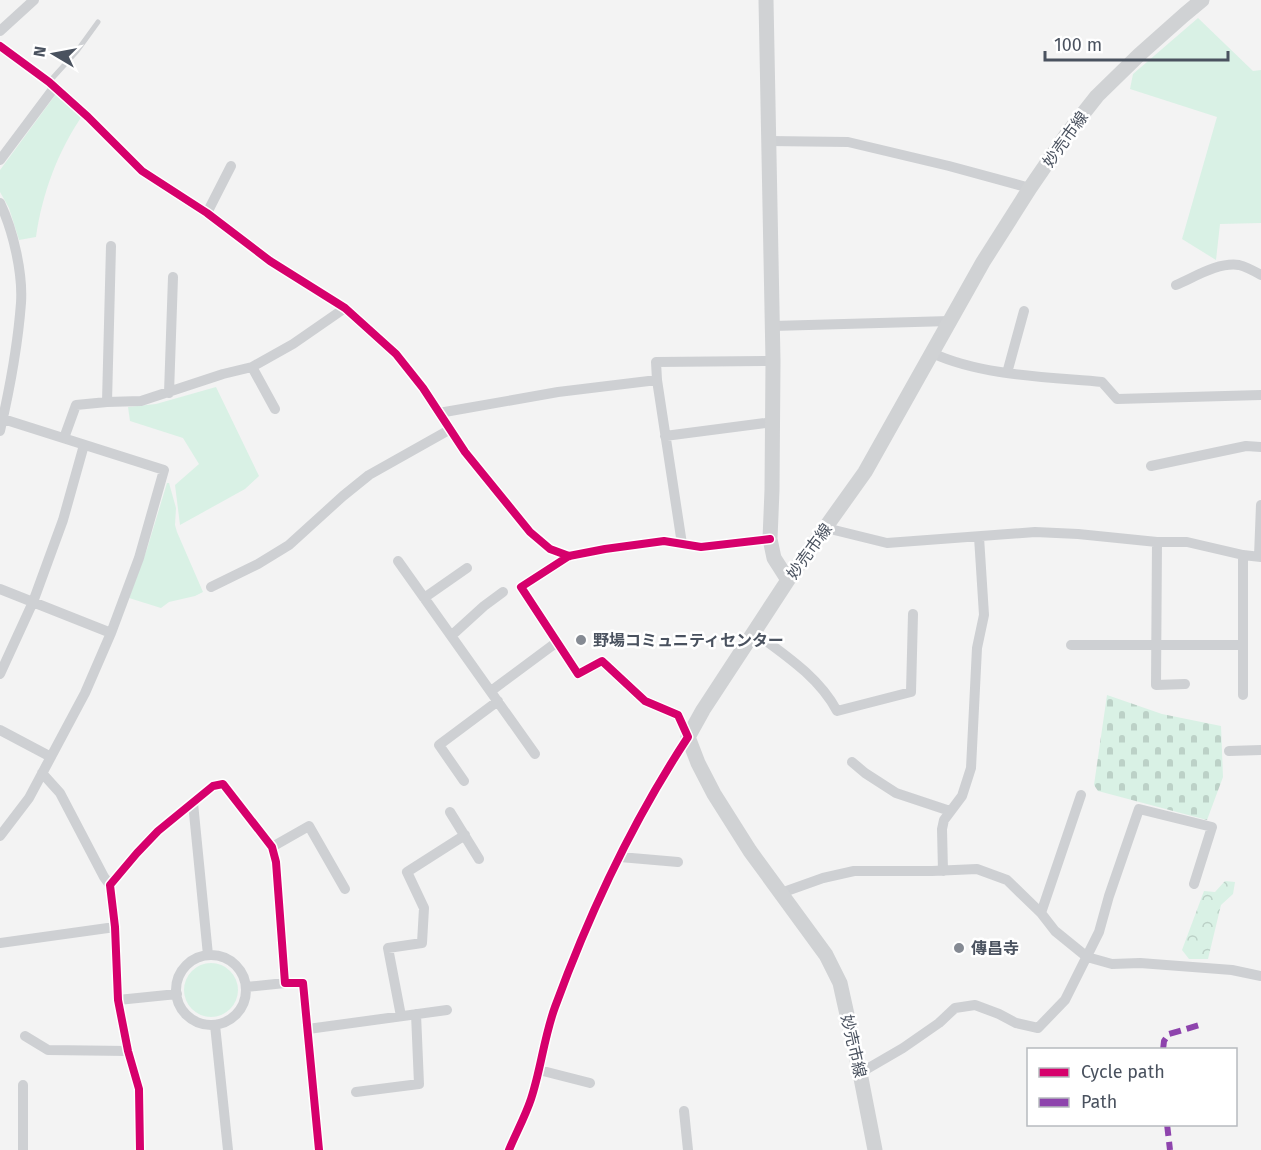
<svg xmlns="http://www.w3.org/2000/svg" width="1261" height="1150" font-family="'Fira Sans','Noto Sans JP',sans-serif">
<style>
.green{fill:#d9f1e5}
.forest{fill:url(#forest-crowns)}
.cemetery{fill:url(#cemetery-stones)}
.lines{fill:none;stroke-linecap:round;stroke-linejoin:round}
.lane{stroke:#ced0d3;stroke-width:5}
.street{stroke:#ced0d3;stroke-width:10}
.secondary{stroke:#d0d2d4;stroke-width:15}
.quiet{stroke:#8e44ad;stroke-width:6;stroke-dasharray:12 6;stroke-linecap:butt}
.cycleway-casing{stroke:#fff;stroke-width:11}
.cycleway{stroke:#d6006c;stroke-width:8}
.poi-dot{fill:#858a93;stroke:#fff;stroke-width:2}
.labels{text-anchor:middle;stroke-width:5;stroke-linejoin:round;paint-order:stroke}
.street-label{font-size:16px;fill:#4a525f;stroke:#fff}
.poi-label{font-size:16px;font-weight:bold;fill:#4a525f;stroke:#fff;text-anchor:start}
</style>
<defs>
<pattern id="forest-crowns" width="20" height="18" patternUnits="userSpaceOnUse" patternTransform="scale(1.5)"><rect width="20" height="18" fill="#d9f1e5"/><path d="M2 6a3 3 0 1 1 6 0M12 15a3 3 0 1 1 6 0" fill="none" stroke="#bcd1c7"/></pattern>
<pattern id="cemetery-stones" width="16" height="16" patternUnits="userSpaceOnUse" patternTransform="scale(1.5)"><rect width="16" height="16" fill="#d9f1e5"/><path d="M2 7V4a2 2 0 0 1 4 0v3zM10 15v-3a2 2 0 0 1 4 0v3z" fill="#bcd1c7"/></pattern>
</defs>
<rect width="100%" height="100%" fill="#f3f3f3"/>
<path class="green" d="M1198,18L1253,71L1261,70V223L1220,224L1216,260L1182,239L1217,117L1130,89L1133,74Z
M56,94L82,116C58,151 42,194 36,237L19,240L9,208L0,192V170Z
M216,387L259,476L245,489L180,525L175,485L199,464L183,438L130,421L128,407L156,404Z
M167,483H169L176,508L175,525L177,532L203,592L195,596L169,602L161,608L129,598L147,549Z
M184 990a27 27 0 1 1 54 0a27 27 0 1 1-54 0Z"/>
<path class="forest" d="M1225,881L1235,882L1233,894L1221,905L1208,959H1189L1182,950L1204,891L1215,892Z"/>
<path class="cemetery" d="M1107,695L1162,714L1221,726L1223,777L1207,820L1098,791L1094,785Z"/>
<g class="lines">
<path class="lane" d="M49,82L77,51L98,22"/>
<path class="street" d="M0,31L34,0
M0,46L49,82L88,117L142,171L207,213L270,261L345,308L396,354L423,388L465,452L530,532L550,549L569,556
M769,141L848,142L949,166L1030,188
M0,160L54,88
M0,203C13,230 23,273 21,303C18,343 9,392 0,431
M207,213L231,166
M1176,285C1195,277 1218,262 1239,265C1247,267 1254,271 1261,275
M773,326L950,321
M932,353C982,376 1048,377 1102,382L1117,399L1261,395
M252,367L275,409
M1007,373L1024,311
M169,393L173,277
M107,402L111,246
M439,413L558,392L657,380
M0,418L164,470L139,558L111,633L85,693L29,798L0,836
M665,436L773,422
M64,438L76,405L107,402L141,401L223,374L252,367L293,344L345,308
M1151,466L1246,446L1261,447
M826,528L887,543L1035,532L1078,534L1157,542H1187L1243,555L1261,557
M1157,542L1156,685L1185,684
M682,544L657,380L656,362L773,361
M1259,556L1261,505
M398,561L535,754
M211,587L258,564L289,545L343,496L369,475L449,430
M0,589L111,633
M424,598L467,568
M754,632C785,655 819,677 837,711L911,692L913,614
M451,636L484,606L503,592
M1071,645H1243
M0,674L33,602L63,520L84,445
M491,691L557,642
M1243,695V555
M0,730L51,757
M1229,751L1261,750
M852,762L865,773L896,793L950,811
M42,773L60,793L104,877L110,885
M464,781L439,745L498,701
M193,803L208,955
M450,812L479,859
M272,847L309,826L345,889
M620,857L678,862
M943,871L942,829L944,820L962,796L971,768L977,648L984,615L979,537
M781,893L823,878L854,871H932L977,869L1007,880L1041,913L1055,931L1087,957L1112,964L1140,963L1232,970L1261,976
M1041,913L1081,795
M0,943L115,927
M176 990a35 35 0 1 1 70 0a35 35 0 1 1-70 0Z
M246,987L285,983
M118,1000L177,994
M401,1016L388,948L422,943L424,908L407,872L465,835
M215,1025L228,1150
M308,1029L447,1010
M25,1036L48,1050L128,1051
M539,1070L590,1083
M860,1073L903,1048L939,1023L955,1008L975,1005L999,1014L1016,1023L1038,1028L1065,1000L1099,932L1109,896L1139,809L1212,827L1194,884
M23,1085V1150
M356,1092L419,1084L416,1014
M684,1111L688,1150
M140,1150L139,1089L128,1051L118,1000L115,927L110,885L137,853L158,831L213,786L223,784L272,847L276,862L285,983H303L319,1150
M509,1150C516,1133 525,1117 531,1099C541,1069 544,1037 555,1007C589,914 634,819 688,737L678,715L645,701L602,661L578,674L521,587L569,556L605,549L664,541L701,547L770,539"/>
<path class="secondary" d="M766,0L773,361L772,490L770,539L774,558L788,580
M875,1150L860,1073L840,983L826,955L750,851L714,794L698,763L688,737L703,710L788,580L865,472L983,262L1030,188L1067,134L1097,96L1139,55L1184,15L1202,0"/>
<path class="quiet" d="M1163,1050L1164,1041L1169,1034L1203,1024
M1167,1124L1170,1150"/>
<defs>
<path id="cycleway" d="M0,46L49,82L88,117L142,171L207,213L270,261L345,308L396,354L423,388L465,452L530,532L550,549L569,556
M140,1150L139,1089L128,1051L118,1000L115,927L110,885L137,853L158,831L213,786L223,784L272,847L276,862L285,983H303L319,1150
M509,1150C516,1133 525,1117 531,1099C541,1069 544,1037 555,1007C589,914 634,819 688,737L678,715L645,701L602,661L578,674L521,587L569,556L605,549L664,541L701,547L770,539"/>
</defs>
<use href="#cycleway" class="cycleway-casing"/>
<use href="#cycleway" class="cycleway"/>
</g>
<g class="poi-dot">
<circle cx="581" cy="640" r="6"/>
<circle cx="959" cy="948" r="6"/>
</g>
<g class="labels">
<g class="street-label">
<text transform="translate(1065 139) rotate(-54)" y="6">妙売市線</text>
<text transform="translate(809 551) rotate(-54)" y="6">妙売市線</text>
<text transform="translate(854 1046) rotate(77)" y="6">妙売市線</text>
</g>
<g class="poi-label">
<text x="593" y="646">野場コミュニティセンター</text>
<text x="971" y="954">傳昌寺</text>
</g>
</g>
<rect x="1027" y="1048" width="210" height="78" fill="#ffffff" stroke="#b7babf" stroke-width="1.5"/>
<rect x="1039" y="1068" width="30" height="9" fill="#d6006c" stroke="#b7babf" stroke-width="1.5"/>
<text x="1081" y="1078" font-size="18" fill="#4a525f">Cycle path</text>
<rect x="1039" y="1098" width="30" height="9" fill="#8e44ad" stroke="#b7babf" stroke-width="1.5"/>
<text x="1081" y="1108" font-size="18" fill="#4a525f">Path</text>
<g transform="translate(54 54) rotate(280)" stroke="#ffffff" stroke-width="4.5" paint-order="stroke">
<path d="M0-4.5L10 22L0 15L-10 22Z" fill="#4a525f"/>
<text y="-9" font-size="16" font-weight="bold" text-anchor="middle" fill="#4a525f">N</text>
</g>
<path d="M1045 51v9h183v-9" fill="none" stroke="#4a525f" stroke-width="3"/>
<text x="1054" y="51" font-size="18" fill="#4a525f" stroke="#ffffff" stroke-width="4.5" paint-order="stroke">100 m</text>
</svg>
